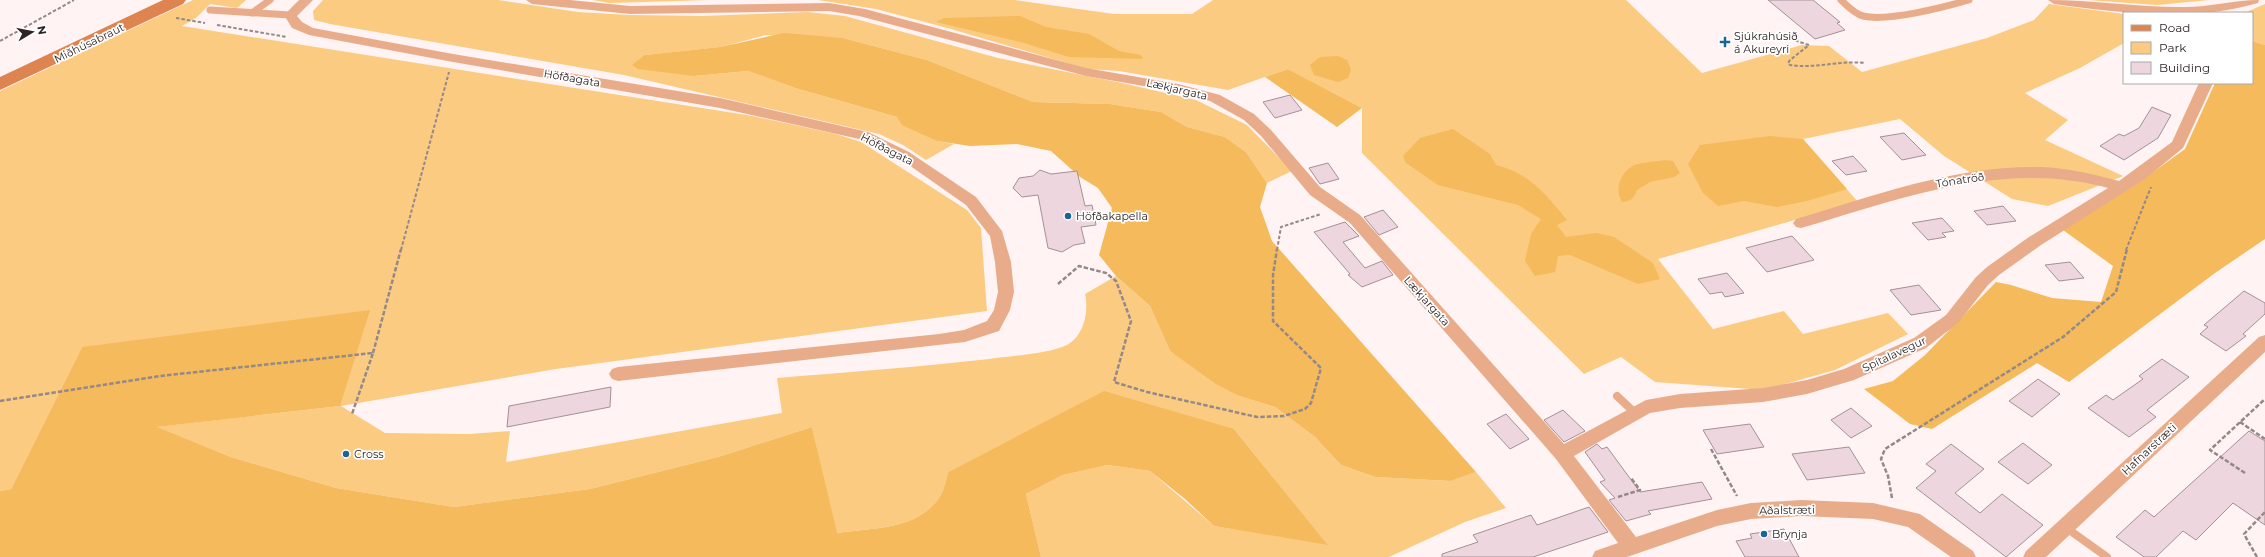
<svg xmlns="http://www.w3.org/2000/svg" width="2265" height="557" font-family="Montserrat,sans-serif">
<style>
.green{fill:#fbcb82}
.forest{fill:#f4ba5b}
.building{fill:#edd6de;stroke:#a58f97}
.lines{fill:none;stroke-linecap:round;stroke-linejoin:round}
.path-far1{stroke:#938988;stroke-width:2;stroke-dasharray:3.5 2;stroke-linecap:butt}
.path{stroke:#938988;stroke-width:2.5;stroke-dasharray:4.5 2;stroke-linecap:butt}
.lane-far1{stroke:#e9ac8a;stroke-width:7}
.lane{stroke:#e9ac8a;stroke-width:8}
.street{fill:#e9ac8a;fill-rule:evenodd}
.secondary{fill:#de8450;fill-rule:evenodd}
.poi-dot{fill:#1a6498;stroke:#fff;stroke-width:1.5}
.labels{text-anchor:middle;stroke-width:3.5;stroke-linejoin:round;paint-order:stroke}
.poi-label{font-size:11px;fill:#2d2423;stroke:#fff;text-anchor:start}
.street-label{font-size:11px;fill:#2d2423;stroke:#fff}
</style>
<rect width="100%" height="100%" fill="#fff4f3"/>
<path class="green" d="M193,0H246L237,8L210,4L196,18L182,26L753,116L836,134L861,142L967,210L981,228L987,311L556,369L341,406L385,433L469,434L510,431L506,462L782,413L777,378C848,372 919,367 989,359C1010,356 1048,354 1067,345C1084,336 1089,311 1085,294L1116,276L1150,306L1170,351L1239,396L1275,407L1315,437L1341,465L1375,477L1449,481L1476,472L1506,508L1465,522L1389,557H1041L1026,494L1063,475L1108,465L1150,471L1214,526L1327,544L1234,429L1016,437L948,472C946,480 944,491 939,498C917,530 872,528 836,533L812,427L718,457L590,489L454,507L336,488L231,457L156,427L340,406L82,347L11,489L0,491V91Z
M323,0H498L578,12L629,15L702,16L807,12L845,16L998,58L1122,83L1196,100L1247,125L1292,171L1267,183L1246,152L1225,137L1187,127L1161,112L1110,104L1033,102L927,60L843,38L766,35L721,47L645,55L694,76L748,71L795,88L897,117L937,141L954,144L926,160L903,145L879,134L624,75L330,24L314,20L313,11Z
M593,0H710L609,3Z
M818,0H1015L1114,14H1192L1213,0H1626L1702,73L1802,45L1829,46L1862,72L1987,38L2034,20L2049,4L2124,14V43L2080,68L2025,93L2068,120L2045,140L2123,176L2048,206L2012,199L1944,156L1900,119L1803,139L1858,202L1658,259L1713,329L1784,311L1803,334L1888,313L1908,334L1835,370L1764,390L1655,382L1621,357L1584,374L1362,153V108L1288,69L1228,90L1119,71L1087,69L951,29L876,9Z
M2088,0H2209L2157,5Z
M2265,4V45L2252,41V13H2244Z"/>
<path class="forest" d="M1020,16L1046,27L1089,34L1119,51L1141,55L1143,59L1069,57L1024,43L936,22L944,18Z
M784,33L843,38L927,60L1033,102L1110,104L1161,112L1187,127L1225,137L1246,152L1267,183L1260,207L1272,241L1476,472L1450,481L1375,477L1341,465L1315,437L1275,407L1239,396L1216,384L1170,351L1150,306L1116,276L1099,255L1112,208L1098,188L1080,177L1051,151L1017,144L970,146L937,141L902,125L897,117L795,88L748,71L694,76L638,69L632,65L645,55L720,47Z
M2252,41L2265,45V239L2215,273L2069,382L2037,363L1932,429L1910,424L1864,389L1893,381L1925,355L1996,282L2011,285L2052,298L2101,302L2113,266L2063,230L2138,183L2185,149L2215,83H2252Z
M1338,56L1347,60L1351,70L1348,78L1338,82L1314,75L1310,65L1320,57Z
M1288,69L1362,108L1337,127L1265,77Z
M1453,129L1490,154L1496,165C1531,174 1545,194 1567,220L1557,225L1566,237L1596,233L1614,237L1653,263L1660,279L1638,284L1570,255L1558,256L1555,272L1535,276L1525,261L1531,234L1541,219L1518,205L1438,185L1406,163L1403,156L1420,138Z
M1770,136L1803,139L1847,189L1807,201L1777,207L1744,201L1718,206L1703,193L1688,164L1700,145Z
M1664,160L1673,161L1680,173L1674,177L1650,182L1637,190C1634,199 1631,201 1622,202C1615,191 1619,175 1631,167C1639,162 1655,162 1664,160Z
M370,310L340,406L157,427L231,457L336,488L454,507L590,489L718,457L812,427L837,533C872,528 917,530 939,498C944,491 946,480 948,472L1104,391L1234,429L1328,545L1214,526L1185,499L1150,471L1108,465L1063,475L1026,494L1041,557H0V491L11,489L82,347Z"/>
<path class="building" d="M1768,0H1813L1840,22L1837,23L1845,30L1815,39Z
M1290,95L1302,110L1275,118L1263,102Z
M2152,107L2171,115L2158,138L2124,160L2100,146L2119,134L2124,136L2139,128Z
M1904,133L1926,155L1902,160L1880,137Z
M1853,156L1867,171L1846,175L1832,161Z
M1328,163L1339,179L1320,184L1309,168Z
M1040,170L1051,174L1077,171L1085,206L1092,205L1096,225L1081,227L1085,243L1074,245L1062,252L1048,248L1038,195L1022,197L1013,188L1019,178L1033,176Z
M2003,206L2016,221L1987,225L1974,211Z
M1383,210L1398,227L1379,235L1364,217Z
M1942,218L1954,231L1942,233L1946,237L1928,240L1912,223Z
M1345,222L1359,236L1343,242L1365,268L1382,261L1393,275L1362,287L1348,275L1350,274L1314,232Z
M1792,236L1814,260L1767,272L1746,248Z
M2070,262L2084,278L2059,281L2045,265Z
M1727,273L1744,293L1725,297L1722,292L1710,294L1698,279Z
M1919,285L1941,310L1911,315L1890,290Z
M2244,291L2265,303V314L2243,334L2246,336L2226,351L2200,334L2208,327L2204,325Z
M2162,359L2189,377L2147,410L2156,417L2129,437L2088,408L2106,395L2113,400L2143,379L2139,376Z
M2038,379L2060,394L2032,417L2009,401Z
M611,387L610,407L507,427L509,406Z
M1851,408L1872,426L1851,438L1831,420Z
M1563,410L1585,431L1564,442L1544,420Z
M1506,414L1529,439L1510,449L1487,424Z
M1750,424L1764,447L1717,454L1703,430Z
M2249,431L2265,441V525L2233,503L2196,540L2183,531L2156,557H2144L2116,537L2145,510L2154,517Z
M2023,443L2052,465L2028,484L1998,462Z
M1597,444L1602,449L1607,447L1640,492L1702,482L1712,499L1648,511L1651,514L1626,521L1609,500L1615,498L1600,482L1605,480L1585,452Z
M1951,444L1984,469L1955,493L1980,513L2002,494L2043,525L2006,557L1916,488L1936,471L1926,464Z
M1849,447L1865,473L1807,480L1792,454Z
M1589,507L1608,532L1533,557H1442V554L1478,542L1473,535L1531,515L1537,525Z
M1784,529L1799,557H1745L1736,541L1752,538L1750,534Z"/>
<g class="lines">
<path class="path-far1" d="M176,18L205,23
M217,25L287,37
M1769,32L1809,45L1790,60L1788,63L1790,65C1815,69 1840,60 1865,63
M0,41L74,0
M401,250L449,72
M1277,250L1281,227L1321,214
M2126,250L2151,187"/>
<path class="path" d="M1058,284L1079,266L1106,273L1116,281L1131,321L1114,382L1147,392L1257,417L1284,416L1305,409L1311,403L1321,368L1273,321V275L1277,249
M373,353L401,249
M0,401L160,376L373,353L352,414
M2240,422L2265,439
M1711,449L1737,496
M2245,473L2210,450L2265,399
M1618,497L1640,490L1631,478
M1892,498L1888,476L1881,459L1885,449L2063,337L2116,292L2127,249
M2257,557L2244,534L2265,512"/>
<path class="lane-far1" d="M1841,0C1847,6 1855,14 1863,16C1887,22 1945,7 1969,0
M210,10L290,15
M252,13L270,0"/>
<path class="lane" d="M1617,396L1634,412
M2065,527L2107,557"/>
<path class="street" d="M299,0H313L297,16L302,22L313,28L453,54L720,98L868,132L909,152L976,197L1002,231L1011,262L1014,292L1010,310L999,331L965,342L618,381L612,379L609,374L612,369L618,367L939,334L964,330L987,321L994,310L998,292L995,262L990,236L966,205L899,158L859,139L720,108L453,62L309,35L292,28L284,15Z
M526,0H570L630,6L829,3L865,9L1086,68L1178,84L1220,95L1254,114L1271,130L1320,187L1360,215L1564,444L1646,400L1680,394L1763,388L1807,380L1844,369L1914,338L1946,315L1976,277L1987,267L2029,237L2108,188C2004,159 1900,199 1801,228L1796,227L1793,223L1796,219C1875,195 1957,165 2041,167C2068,168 2093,174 2119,181L2172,142L2199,83H2213L2183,148L2145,179L2041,245L1999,275L1988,285L1958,323L1926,348L1854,380L1807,394L1763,402L1680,408L1650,413L1574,456L1636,537L1717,510L1751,503L1801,500L1873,503L1920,514L1973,551L1976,557H1951L1908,527L1873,519L1801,516L1751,519L1717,526L1627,557H1592L1595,551L1618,543L1556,459L1350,223L1310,195L1261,136L1244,120L1210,101L1178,92L1086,76L859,16L829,11L630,14L532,4Z
M2048,0C2092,0 2136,7 2180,7C2207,8 2233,0 2259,0L2258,3C2193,22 2120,13 2054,4Z
M2265,335V352L2046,557H2023L2026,551L2259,337Z"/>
<path class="secondary" d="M163,0H186L183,4L0,90V77Z"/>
</g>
<g class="poi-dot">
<path d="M1723 36h4v4h4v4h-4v4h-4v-4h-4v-4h4z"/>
<circle cx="1068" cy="216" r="4"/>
<circle cx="346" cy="454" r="4"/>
<circle cx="1764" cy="534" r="4"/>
</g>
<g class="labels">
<g class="poi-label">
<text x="1734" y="40">Sjúkrahúsið<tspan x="1734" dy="13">á Akureyri</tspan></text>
<text x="1076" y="220">Höfðakapella</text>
<text x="354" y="458">Cross</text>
<text x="1772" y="538">Brynja</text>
</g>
<g class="street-label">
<text transform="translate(89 43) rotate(-26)" y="4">Miðhúsabraut</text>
<text transform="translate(572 78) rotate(10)" y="4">Höfðagata</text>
<text transform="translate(1177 89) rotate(13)" y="4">Lækjargata</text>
<text transform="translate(887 149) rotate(27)" y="4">Höfðagata</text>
<text transform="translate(1960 180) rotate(-9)" y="4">Tónatröð</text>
<text transform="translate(1427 301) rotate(48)" y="4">Lækjargata</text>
<text transform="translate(1894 354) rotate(-25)" y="4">Spítalavegur</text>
<text transform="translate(2149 449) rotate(-43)" y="4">Hafnarstræti</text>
<text transform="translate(1787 510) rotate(-1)" y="4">Aðalstræti</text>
</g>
</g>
<rect x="2123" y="12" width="130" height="72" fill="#ffffff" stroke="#aba7a7"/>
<rect x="2131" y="25" width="20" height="6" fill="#de8450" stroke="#aba7a7"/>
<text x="2159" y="32" font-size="12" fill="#2d2423">Road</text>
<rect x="2131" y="42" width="20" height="12" fill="#fbcb82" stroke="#aba7a7"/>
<text x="2159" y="52" font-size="12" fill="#2d2423">Park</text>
<rect x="2131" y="62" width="20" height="12" fill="#edd6de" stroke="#aba7a7"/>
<text x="2159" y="72" font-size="12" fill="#2d2423">Building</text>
<g transform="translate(32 32) rotate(80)" stroke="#ffffff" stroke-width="3" paint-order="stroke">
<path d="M0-3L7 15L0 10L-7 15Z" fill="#2d2423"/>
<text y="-6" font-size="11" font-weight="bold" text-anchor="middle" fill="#2d2423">N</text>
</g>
</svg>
